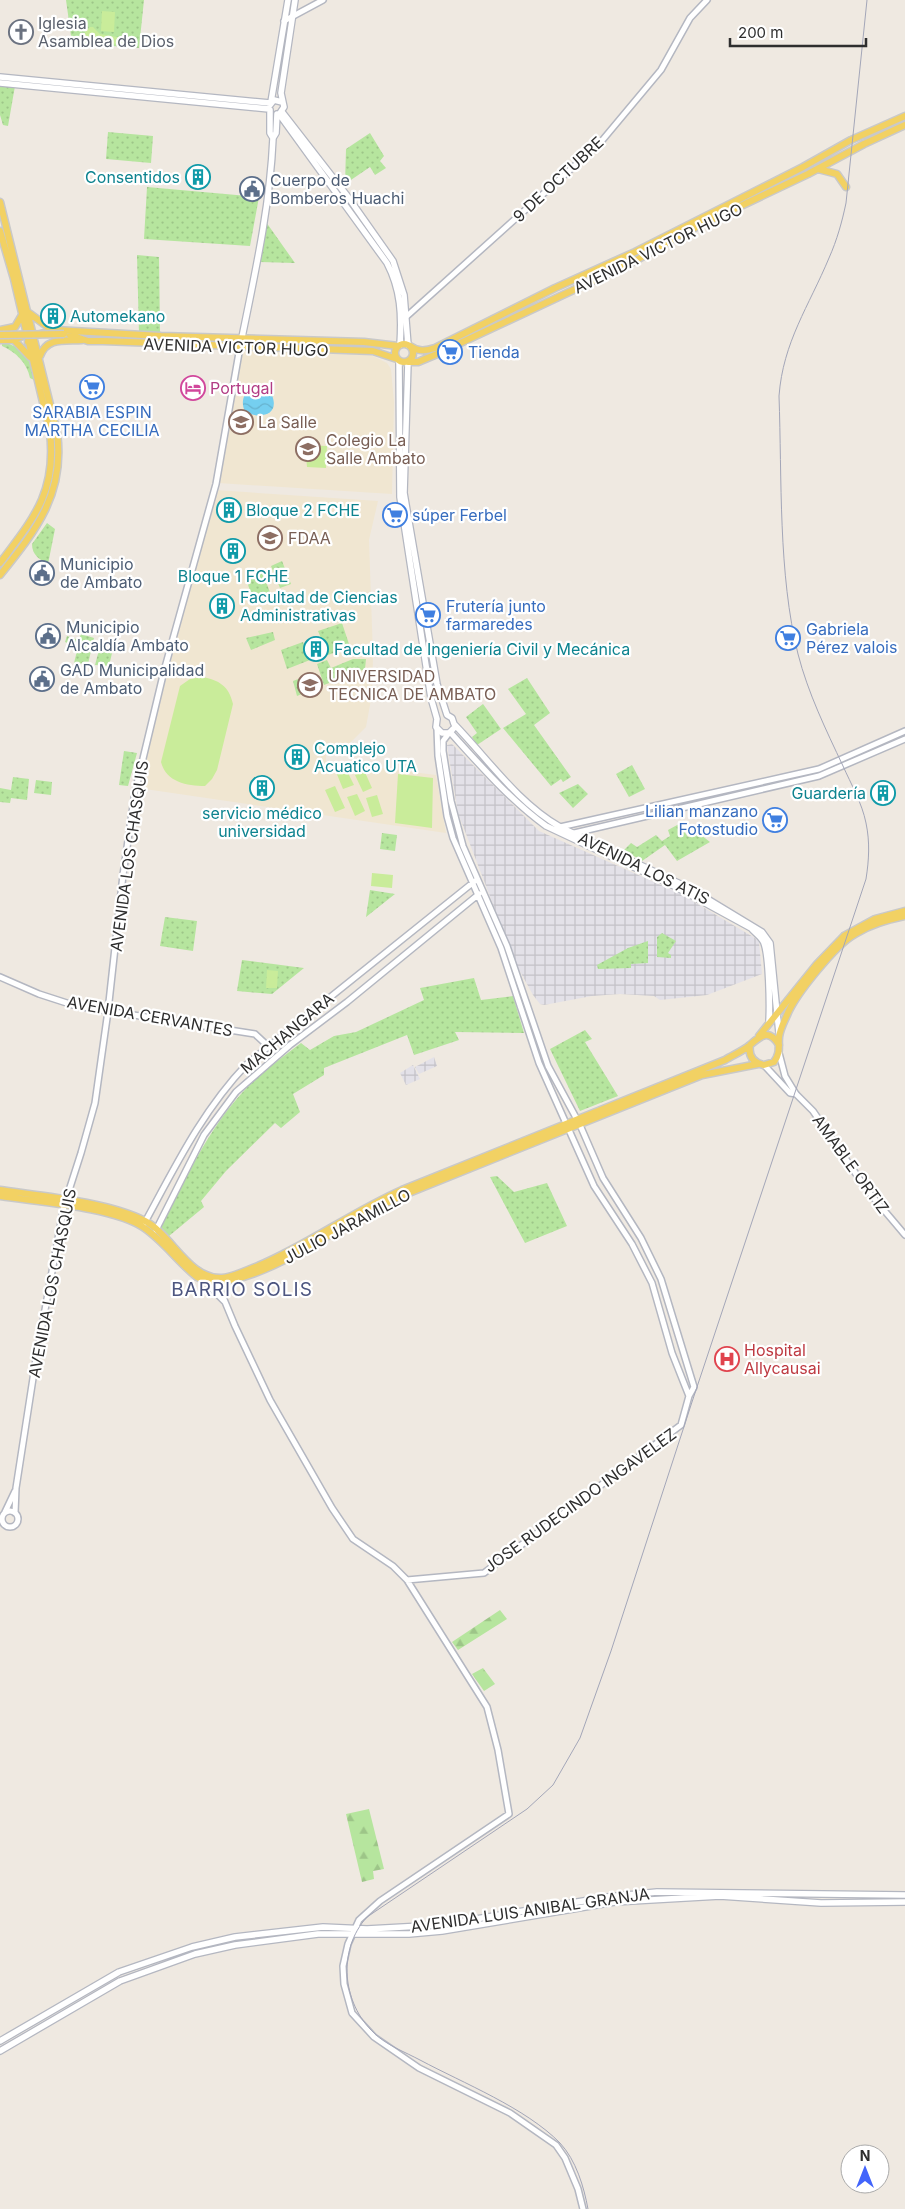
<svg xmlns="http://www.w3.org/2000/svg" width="905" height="2209" font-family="Inter,sans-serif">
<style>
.industrial{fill:url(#industrial-grid)}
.education{fill:#f0e6d1}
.forest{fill:url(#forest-firs)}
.park{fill:url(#park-dots)}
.pitch{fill:#c9ec9a}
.water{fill:url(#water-waves)}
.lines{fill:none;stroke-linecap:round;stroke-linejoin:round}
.tertiary-casing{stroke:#b4b7c1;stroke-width:8}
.secondary-casing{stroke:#b4b7c1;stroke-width:8}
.primary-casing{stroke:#c9c9c9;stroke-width:9}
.tertiary{stroke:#fff;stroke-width:5}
.secondary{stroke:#fff;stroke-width:5.5}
.primary{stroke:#f2d163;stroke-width:6}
.rail{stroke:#a3a6b8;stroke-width:1}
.primary-bridge-casing{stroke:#c9c9c9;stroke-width:9;stroke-linecap:butt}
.primary-bridge{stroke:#f2d163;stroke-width:6}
.labels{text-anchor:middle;stroke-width:4.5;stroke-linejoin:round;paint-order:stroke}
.worship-label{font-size:16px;fill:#5b616d;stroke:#fff;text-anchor:start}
.culture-label{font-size:16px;fill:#0d838f;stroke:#fff;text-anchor:start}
.street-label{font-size:16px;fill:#2e2e2e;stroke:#fff}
.service-label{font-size:16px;fill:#4e5e75;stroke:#fff;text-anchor:start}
.shop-label{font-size:16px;fill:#366cbe;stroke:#fff;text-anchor:start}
.hotel-label{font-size:16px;fill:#b23c85;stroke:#fff;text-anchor:start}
.education-label{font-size:16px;fill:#785e54;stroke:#fff;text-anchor:start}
.health-label{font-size:16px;fill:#be3a42;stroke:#fff;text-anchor:start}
.quarter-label{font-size:19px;letter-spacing:1px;fill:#4d5680;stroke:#fff}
</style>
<defs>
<pattern id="industrial-grid" width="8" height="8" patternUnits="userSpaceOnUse" patternTransform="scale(1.25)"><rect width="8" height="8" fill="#e3e1e8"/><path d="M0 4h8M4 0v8" fill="none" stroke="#c3c1c7"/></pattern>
<pattern id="forest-firs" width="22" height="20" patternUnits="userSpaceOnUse" patternTransform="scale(1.25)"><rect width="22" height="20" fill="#b6e59e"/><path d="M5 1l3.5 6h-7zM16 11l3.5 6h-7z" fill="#9dc588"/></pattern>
<pattern id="park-dots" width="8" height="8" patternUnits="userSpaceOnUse" patternTransform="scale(1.25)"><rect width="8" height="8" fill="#b6e59e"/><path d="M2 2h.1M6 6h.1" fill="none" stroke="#9dc588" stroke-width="1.8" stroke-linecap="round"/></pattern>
<pattern id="water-waves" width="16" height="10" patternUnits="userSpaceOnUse" patternTransform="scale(1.25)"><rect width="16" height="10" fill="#75cff0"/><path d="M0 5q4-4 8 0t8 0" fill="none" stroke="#66b2ce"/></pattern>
</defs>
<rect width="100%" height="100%" fill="#efe9e1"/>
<path class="industrial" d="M452,744L539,831L679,893L755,938L759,942L762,974L707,995L660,1000L654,996L620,994L592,996L544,1005L540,1004L533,995L516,964L458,813L447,745Z
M434,1057L437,1066L419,1074L415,1067Z
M413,1065L420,1079L406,1085L400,1073Z"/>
<path class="education" d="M241,350L371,355L387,363L391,369L394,402L392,494L218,483Z
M215,490L378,501L369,540L373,656L372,694L366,727L346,747L326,753V761L436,775L446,833L138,788Z"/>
<path class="forest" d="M500,1610L507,1619L458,1650L452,1642Z
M483,1668L495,1684L484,1691L472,1674Z
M369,1809L384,1869L373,1871L374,1879L362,1882L346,1814Z"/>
<path class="park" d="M66,0H144L139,48L72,43Z
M0,84L15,86L8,126L3,125L0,115Z
M108,132L153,136L151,163L106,159Z
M370,133L384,156L380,161L386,168L375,175L370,167L345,184L346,149Z
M147,187L259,197L250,246L144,239Z
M266,222L295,263L260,262Z
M137,255L159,257L160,333L139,334Z
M2,342C25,347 30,360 36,381L30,378C27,363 16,352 2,346Z
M47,523L55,529L48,564C39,559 32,555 32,544Z
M282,561L291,584L280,588L271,566Z
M261,570L270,592L253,599L245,576Z
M342,623L350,647L328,655L318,631Z
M273,632L275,640L251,650L246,638Z
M81,634L94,638L88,664L74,663L78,647L65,642L67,636L79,640Z
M303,642L310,660L287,669L281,650Z
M99,650L112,653L109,666L95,665Z
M353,659H366L365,669L324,685L317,664L327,660L331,668Z
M314,673L319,687L297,696L293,681Z
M527,678L550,713L534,725L571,777L563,782L561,779L551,786L503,728L526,714L508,689Z
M483,704L501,729L477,745L472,737L477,733L466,717Z
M124,751L137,753L128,786L119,785Z
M632,765L645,789L629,797L616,774Z
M13,777L29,779L27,800L11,798L10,803L0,802V788L11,790Z
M36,780L52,782L51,795L34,793Z
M578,784L588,794L573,808L559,793Z
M679,824L688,837L697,832L710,842L677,861L665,845L642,861L624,850L631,843L637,847L656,835L662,841L670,836L668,830Z
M382,833L397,835L395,851L380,849Z
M370,890L395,894L366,917Z
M165,917L197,921L193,951L160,946Z
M662,933L676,941L668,953L671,955V958L657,957V937Z
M648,941V963L631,964V968L598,969L597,965L628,948Z
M242,960L304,968L272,994L237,991Z
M474,978L481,1000L513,996L524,1033L455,1032L459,1040L414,1055L407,1035L324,1068V1075L293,1094L300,1112L281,1128L275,1123L226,1171L201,1201L204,1207L169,1236L161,1228C188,1174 213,1117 259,1076C272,1064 287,1054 301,1043L310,1050L334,1036L356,1032L424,1000L420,988Z
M585,1030L592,1039L585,1042L618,1096L580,1111L550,1049Z
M497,1176L514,1192L547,1183L567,1226L525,1243L490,1177Z"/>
<path class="pitch" d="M102,11L115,12L114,32L101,31Z
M90,27H93L100,34L128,39V42L123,45L85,42V32Z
M305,445L327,446L326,468L307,467Z
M202,677C219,680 229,686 233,704L217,770L212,779L205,786C187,786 166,782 161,762L180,686L190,679Z
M346,769L354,785L343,789L336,772Z
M364,770L372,788L363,792L355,775Z
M398,774L433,778L432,828L395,823Z
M335,786L345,808L335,812L325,790Z
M357,794L365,811L355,816L347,797Z
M377,795L383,814L372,817L366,798Z
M372,873L393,875L392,888L371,886Z
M267,970L278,971L277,988H266Z"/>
<path class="water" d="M250,391L267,392L272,395C280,416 260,419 245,412C242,405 241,395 250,391Z"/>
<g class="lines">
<defs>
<path id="tertiary" d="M284,21L323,0
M407,316L600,143L661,70L690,18L707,0
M437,729L438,756L447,816L453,838L501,948L539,1063L594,1186L632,1244L652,1283L672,1353L689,1396
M560,827L819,769L905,731
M570,834L819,776L905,739
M0,977L39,994L76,1006L255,1034L269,1047
M779,1053L785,1076L796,1094L813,1111L867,1190L905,1235
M764,1065L790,1093L796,1094
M144,1224C175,1167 202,1111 247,1064L475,881
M156,1230L204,1135L236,1092L290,1045L347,1002L479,894
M203,1277V1280L225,1302
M216,1280L235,1326L270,1400L332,1508L353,1539L393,1566L407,1580L487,1707L498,1750L509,1814L380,1901L359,1920L348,1944L343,1966L344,1984L352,2013L374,2037L419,2068L510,2113L556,2145L565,2158L578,2189L583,2209
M2 1519a8 8 0 1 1 16 0a8 8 0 1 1-16 0Z
M5,1512L15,1491
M15,1513L16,1488L36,1359L64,1206L81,1153L95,1103L108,1011L123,875L135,792L164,671L216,484L240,347
M407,1580L484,1573L681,1425L689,1396L694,1387L661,1279L641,1238L603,1178L580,1125L548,1066L507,946L463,846L451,801L443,751V741L449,733"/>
<path id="secondary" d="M0,77L270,103
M0,83L269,109
M271,102L288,0
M270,105L274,100L282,102
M270,110V133L273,138
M282,112L348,197L393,261L404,295L408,345
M280,113L284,107L281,93L295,0
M279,114L387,263C401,290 402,315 400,345
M240,347C254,278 270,208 273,138L276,133L277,114
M399,361L400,497L431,698L437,719L436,727L442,733H449L453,729
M408,362L404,493L437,684L447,715L452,718L454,724C488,759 517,802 560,827L691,889L762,932L770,943L779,1033
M450,732C480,765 510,800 546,826L676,887L751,928C755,933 762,937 764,943C769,956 770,1005 769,1021
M0,2041L119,1972L192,1947L235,1937L323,1927L367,1929L440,1925L607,1897L657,1892L905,1895
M0,2051L120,1981L195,1954L235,1945L318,1934H409L442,1931L615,1902L720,1896L821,1903L905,1902"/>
<path id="primary" d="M818,169L837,174L846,187
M0,202L57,433C65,493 37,529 0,575
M0,231L14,279L50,432C57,492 34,518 0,563
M29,313L52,330
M0,330L15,327L22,315
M70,335L88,341H103L373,351L397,359
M0,340H14L27,334
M14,340L30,357
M28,342L33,336L55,330L161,336L364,342L398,346
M395 353a9 9 0 1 1 18 0a9 9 0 1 1-18 0Z
M410,346C418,352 426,351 435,348L555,288L635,252L803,167L851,140L905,116
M40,356C47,337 64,341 82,340
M408,362H418L437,354L633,262L684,233L808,174L864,144L905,125
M759,1036L817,964L844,936L875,919L905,911
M750,1045C748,1056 753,1063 764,1065L774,1062C781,1053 778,1046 779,1037C780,1029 784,1022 787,1015C795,995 836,944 855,934C871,924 887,920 905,916
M0,1190C42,1196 108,1202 145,1221C171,1234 189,1280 222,1278C234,1277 247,1270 258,1266C308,1245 352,1212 402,1190L725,1060C733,1055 743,1051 750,1045C760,1036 769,1028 779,1045
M0,1196C38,1202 112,1207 143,1227C164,1241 178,1262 197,1277C234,1299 326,1236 360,1217C377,1207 394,1199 411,1192L702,1075L758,1064"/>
</defs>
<use href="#tertiary" class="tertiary-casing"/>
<use href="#secondary" class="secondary-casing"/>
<use href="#primary" class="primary-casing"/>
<use href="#tertiary" class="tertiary"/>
<use href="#secondary" class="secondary"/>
<use href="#primary" class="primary"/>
<path class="rail" d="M588,2209C584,2187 576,2160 560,2143C526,2108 463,2083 420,2060C405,2052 386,2045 374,2033C342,2003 337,1950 367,1917L527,1809L553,1785L580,1738L611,1651L692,1402L866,879C869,860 870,842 866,823C862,803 851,784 843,766C826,730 808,693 798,654C778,574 782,478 779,396C783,342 809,306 829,258C837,240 842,222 846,203L867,0"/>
<defs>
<path id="primary-bridge" d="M0,335L64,334"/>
</defs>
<use href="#primary-bridge" class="primary-bridge-casing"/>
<use href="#primary-bridge" class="primary-bridge"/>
</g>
<defs>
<symbol id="church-ring" viewBox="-11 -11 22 22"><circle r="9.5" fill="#fff" stroke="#6b7280" stroke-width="1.5"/><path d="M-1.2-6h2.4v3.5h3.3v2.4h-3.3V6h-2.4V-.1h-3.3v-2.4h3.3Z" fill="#6b7280"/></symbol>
<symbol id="building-ring" viewBox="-11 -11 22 22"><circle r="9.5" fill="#fff" stroke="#0f9aa8" stroke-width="1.5"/><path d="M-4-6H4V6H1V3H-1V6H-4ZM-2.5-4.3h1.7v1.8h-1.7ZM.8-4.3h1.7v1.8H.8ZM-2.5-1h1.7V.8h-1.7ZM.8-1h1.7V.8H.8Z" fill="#0f9aa8"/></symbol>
<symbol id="civic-ring" viewBox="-11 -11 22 22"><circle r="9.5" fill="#fff" stroke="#5c6f8a" stroke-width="1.5"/><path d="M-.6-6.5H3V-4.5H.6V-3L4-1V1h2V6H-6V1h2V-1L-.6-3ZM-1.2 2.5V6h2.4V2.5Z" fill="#5c6f8a"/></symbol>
<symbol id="supermarket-ring" viewBox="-11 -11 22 22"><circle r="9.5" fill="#fff" stroke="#3f7fe0" stroke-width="1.5"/><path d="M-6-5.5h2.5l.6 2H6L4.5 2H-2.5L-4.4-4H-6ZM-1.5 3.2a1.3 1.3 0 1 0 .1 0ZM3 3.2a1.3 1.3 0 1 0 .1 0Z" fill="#3f7fe0"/></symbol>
<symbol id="hotel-ring" viewBox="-11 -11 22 22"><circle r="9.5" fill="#fff" stroke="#d1479c" stroke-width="1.5"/><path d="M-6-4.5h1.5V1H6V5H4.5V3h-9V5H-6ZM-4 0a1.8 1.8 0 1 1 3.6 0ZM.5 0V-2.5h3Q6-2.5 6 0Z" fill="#d1479c"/></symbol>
<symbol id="university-ring" viewBox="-11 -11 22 22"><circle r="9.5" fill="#fff" stroke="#8d6e63" stroke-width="1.5"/><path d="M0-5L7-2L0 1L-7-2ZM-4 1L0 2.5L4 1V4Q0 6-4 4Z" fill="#8d6e63"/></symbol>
<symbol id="school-ring" viewBox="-11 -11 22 22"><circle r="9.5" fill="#fff" stroke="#8d6e63" stroke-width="1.5"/><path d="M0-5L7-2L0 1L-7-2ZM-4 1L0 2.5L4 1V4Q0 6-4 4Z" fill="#8d6e63"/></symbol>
<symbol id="hospital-ring" viewBox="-11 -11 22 22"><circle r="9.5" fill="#fff" stroke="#e0444e" stroke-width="1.5"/><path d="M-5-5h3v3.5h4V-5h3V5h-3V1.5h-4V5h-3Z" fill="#e0444e"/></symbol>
</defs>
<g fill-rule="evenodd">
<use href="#church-ring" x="7" y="18" width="28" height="28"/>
<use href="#building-ring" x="184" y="163" width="28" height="28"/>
<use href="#civic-ring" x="238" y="175" width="28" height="28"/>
<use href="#building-ring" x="39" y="302" width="28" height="28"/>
<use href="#supermarket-ring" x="436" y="338" width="28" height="28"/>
<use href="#supermarket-ring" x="78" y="373" width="28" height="28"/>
<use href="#hotel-ring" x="179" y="374" width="28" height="28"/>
<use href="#university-ring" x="227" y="408" width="28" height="28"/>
<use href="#school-ring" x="294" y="435" width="28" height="28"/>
<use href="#building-ring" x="215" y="496" width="28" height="28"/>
<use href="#supermarket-ring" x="381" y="501" width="28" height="28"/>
<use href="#school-ring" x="256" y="524" width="28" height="28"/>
<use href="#building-ring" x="219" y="537" width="28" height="28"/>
<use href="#civic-ring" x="28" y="559" width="28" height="28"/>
<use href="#building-ring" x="208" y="592" width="28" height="28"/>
<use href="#supermarket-ring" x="414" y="601" width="28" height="28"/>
<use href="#civic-ring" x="34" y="622" width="28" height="28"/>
<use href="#supermarket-ring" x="774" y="624" width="28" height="28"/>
<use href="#building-ring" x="302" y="635" width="28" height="28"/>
<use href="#civic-ring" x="28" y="665" width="28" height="28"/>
<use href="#university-ring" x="296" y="671" width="28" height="28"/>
<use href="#building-ring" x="283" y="743" width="28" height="28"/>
<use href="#building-ring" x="248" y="774" width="28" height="28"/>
<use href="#building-ring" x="869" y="779" width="28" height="28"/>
<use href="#supermarket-ring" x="761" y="806" width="28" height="28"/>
<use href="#hospital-ring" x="713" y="1345" width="28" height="28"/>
</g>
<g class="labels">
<g class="worship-label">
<text x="38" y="29">Iglesia<tspan x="38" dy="18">Asamblea de Dios</tspan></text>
</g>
<g class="culture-label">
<text x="180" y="183" text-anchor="end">Consentidos</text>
<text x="70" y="322">Automekano</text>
<text x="246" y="516">Bloque 2 FCHE</text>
<text x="233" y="582" text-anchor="middle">Bloque 1 FCHE</text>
<text x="240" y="603">Facultad de Ciencias<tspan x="240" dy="18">Administrativas</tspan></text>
<text x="334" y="655">Facultad de Ingeniería Civil y Mecánica</text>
<text x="314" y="754">Complejo<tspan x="314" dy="18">Acuatico UTA</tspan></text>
<text x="866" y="799" text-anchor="end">Guardería</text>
<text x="262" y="819" text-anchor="middle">servicio médico<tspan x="262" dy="18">universidad</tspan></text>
</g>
<g class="street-label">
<text transform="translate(558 179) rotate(-43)" y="6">9 DE OCTUBRE</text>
<text transform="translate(658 248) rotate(-26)" y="6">AVENIDA VICTOR HUGO</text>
<text transform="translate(236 347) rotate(2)" y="6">AVENIDA VICTOR HUGO</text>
<text transform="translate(129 856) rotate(-82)" y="6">AVENIDA LOS CHASQUIS</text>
<text transform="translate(644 868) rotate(26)" y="6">AVENIDA LOS ATIS</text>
<text transform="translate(150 1016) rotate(10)" y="6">AVENIDA CERVANTES</text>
<text transform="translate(287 1033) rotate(-40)" y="6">MACHANGARA</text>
<text transform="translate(851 1164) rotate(54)" y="6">AMABLE ORTIZ</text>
<text transform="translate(347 1226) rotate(-28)" y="6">JULIO JARAMILLO</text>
<text transform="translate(52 1283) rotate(-79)" y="6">AVENIDA LOS CHASQUIS</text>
<text transform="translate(580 1500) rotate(-36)" y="6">JOSE RUDECINDO INGAVELEZ</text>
<text transform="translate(530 1910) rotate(-8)" y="6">AVENIDA LUIS ANIBAL GRANJA</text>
</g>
<g class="service-label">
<text x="270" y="186">Cuerpo de<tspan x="270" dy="18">Bomberos Huachi</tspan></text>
<text x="60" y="570">Municipio<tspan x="60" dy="18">de Ambato</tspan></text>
<text x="66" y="633">Municipio<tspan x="66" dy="18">Alcaldía Ambato</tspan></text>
<text x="60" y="676">GAD Municipalidad<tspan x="60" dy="18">de Ambato</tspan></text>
</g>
<g class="shop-label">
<text x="468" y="358">Tienda</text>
<text x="92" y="418" text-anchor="middle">SARABIA ESPIN<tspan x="92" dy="18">MARTHA CECILIA</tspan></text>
<text x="412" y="521">súper Ferbel</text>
<text x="446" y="612">Frutería junto<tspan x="446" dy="18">farmaredes</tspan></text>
<text x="806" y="635">Gabriela<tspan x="806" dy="18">Pérez valois</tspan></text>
<text x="758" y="817" text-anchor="end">Lilian manzano<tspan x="758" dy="18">Fotostudio</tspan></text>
</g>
<g class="hotel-label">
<text x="210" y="394">Portugal</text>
</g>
<g class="education-label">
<text x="258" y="428">La Salle</text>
<text x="326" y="446">Colegio La<tspan x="326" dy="18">Salle Ambato</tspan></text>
<text x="288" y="544">FDAA</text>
<text x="328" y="682">UNIVERSIDAD<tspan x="328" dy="18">TECNICA DE AMBATO</tspan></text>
</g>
<g class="health-label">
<text x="744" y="1356">Hospital<tspan x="744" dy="18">Allycausai</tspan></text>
</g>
<g class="quarter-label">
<text x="242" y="1296">BARRIO SOLIS</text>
</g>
</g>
<g transform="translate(865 2169)"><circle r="24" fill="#ffffff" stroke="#ababab"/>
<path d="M0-4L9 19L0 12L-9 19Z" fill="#4264fb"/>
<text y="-8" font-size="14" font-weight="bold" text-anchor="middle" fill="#2e2e2e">N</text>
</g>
<path d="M730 38v8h136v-8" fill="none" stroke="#2e2e2e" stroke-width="2.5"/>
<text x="738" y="38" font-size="15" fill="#2e2e2e" stroke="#ffffff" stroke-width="4" paint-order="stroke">200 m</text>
</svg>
